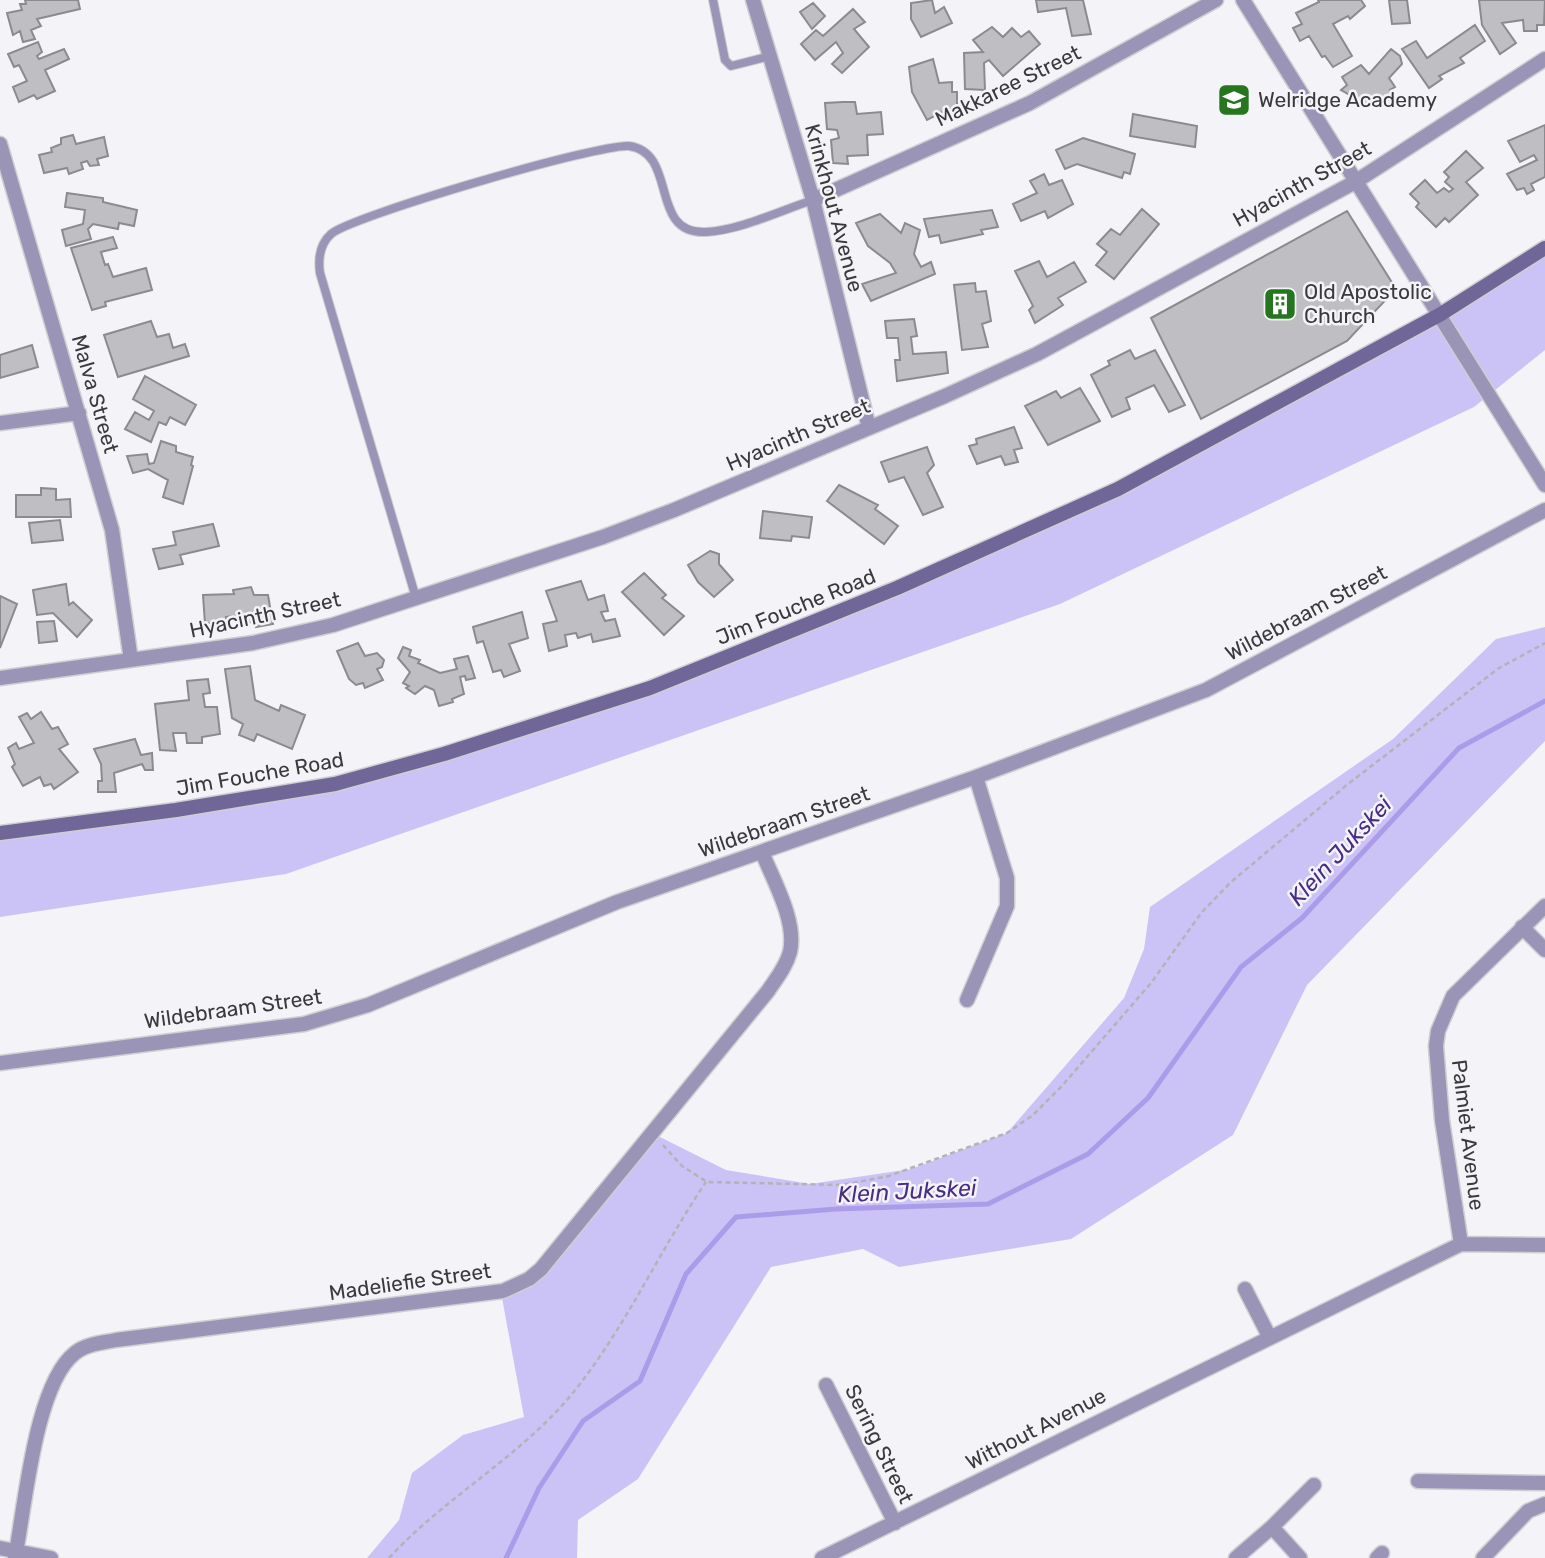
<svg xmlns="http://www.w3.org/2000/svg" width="1545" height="1558" font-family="Rubik,sans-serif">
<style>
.green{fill:#cbc3f6}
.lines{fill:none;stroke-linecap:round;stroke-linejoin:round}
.stream{stroke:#ab9ce9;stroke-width:5}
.building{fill:#bfbec3;stroke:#8b8b8f;stroke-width:2}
.lane-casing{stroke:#cfced2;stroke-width:10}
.street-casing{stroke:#cfced2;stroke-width:17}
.secondary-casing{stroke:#cfced2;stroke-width:17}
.path{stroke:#b3b3b7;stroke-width:2.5;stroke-dasharray:5 3.5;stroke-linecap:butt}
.lane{stroke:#9a95b7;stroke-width:8}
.street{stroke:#9a95b7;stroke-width:14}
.secondary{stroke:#706798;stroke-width:14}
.labels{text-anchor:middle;stroke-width:5;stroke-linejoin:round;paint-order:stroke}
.street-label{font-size:21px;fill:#3a3a3c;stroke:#f4f3f8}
.poi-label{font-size:21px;fill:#3a3a3c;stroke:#f4f3f8;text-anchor:start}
.water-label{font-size:23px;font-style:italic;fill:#482d86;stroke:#f4f3f8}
</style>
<rect width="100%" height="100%" fill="#f4f3f8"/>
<path class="green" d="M1545,249V350L1474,407L1060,604L286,874L0,917V835L330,785L582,712L1122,489Z
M1545,627V741L1307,985L1233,1135L1071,1239L899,1267L863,1249L771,1267L638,1479L578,1520L577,1558H367L399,1520L412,1473L463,1435L524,1417L500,1287L521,1280L550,1259L654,1134L726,1170L810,1184L911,1169L1007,1133L1124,998L1144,949L1150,907L1393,739L1496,639Z"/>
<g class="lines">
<path class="stream" d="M506,1558L539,1488L583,1421L640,1381L686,1274L736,1217L836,1209L988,1204L1088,1154L1148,1098L1241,967L1302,918L1459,748L1545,701"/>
</g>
<path class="building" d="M25,0H78L80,9L37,19L41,26L31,30L35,39L23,42L20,31L13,35L7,13L22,10L20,4H26Z
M932,0L935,13L944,7L952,23L921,37L911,19V3Z
M1036,0H1083L1091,34L1072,36L1066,8L1038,12Z
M1318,0H1361L1365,6L1350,19L1348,16L1333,24L1352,56L1333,67L1325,56L1322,57L1309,36L1300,41L1293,28L1302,24L1296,13L1319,2Z
M1389,0H1407L1410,23L1392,24Z
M1479,0H1545L1544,25H1537V31H1524L1523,20L1502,23L1516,43L1500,54L1482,25Z
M813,3L825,16L812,29L800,12Z
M853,9L865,22L854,29L869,47L842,73L832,64L843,53L836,42L815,60L801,44L816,30L823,36Z
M1475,25L1485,41L1460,58L1464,63L1439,76L1442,79L1429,88L1402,49L1416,41L1427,58Z
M992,27L1003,37L1012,28L1021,37L1029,31L1040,44L1003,76L989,60L984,63L985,90L965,89L964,53L983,52L973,40Z
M38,42L42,52L37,56L39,59L64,49L69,59L45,70L55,91L37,99L34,95L19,102L13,87L27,81L19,65L14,67L8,54Z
M1391,49L1400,56L1402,64L1389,78L1395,87L1390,90L1393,97L1381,104L1377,96L1361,107L1355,98L1341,90L1347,85L1342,77L1361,65L1369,74Z
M933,59L939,83L952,82V92H957V109H948L927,120L912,92L909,67Z
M843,102H855L857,114L881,112L883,134L867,135L868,155L847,156L848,164L833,163L831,140L839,138L837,130L827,129L825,103Z
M1133,114L1197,126L1195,147L1130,136Z
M1545,125V177L1531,184L1534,190L1527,194L1524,188L1517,190L1507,174L1537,160L1534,155L1520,162L1508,141Z
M73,135L76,144L104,137L108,156L97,159L99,165L90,166L87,161L81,163L83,169L69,174L67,168L44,173L39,155L52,152L51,148L61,144V138Z
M1083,138L1135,154L1130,174L1124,172L1122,178L1077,164L1065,169L1056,150Z
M1466,151L1483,168L1466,182L1478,195L1449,222L1445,218L1436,227L1416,207L1419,203L1410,194L1425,180L1437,193L1444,188L1449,192L1453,189L1445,182L1449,177L1444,172Z
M1044,174L1049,185L1062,180L1073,204L1048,218L1045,211L1021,221L1013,204L1037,193L1030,181Z
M67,193L103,198V202L137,210L134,226L119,223L118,229L93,224L88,229L91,239L66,246L62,230L83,224L85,210L65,207Z
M1142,209L1159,224L1114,279L1096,265L1107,252L1097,244L1111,229L1120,235Z
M992,210L998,227L981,230L983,234L941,243L939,235L929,237L924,219Z
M1347,211L1396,289L1347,341L1201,419L1151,318Z
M880,214L901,233L905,223L920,230L914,254L921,267L931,262L935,274L871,301L862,284L896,273L890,263L868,246L856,223Z
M113,237L117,248L101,252L105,265L108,264L113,277L146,268L152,290L105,302L106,306L92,310L71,248Z
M1039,261L1047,277L1074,262L1086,282L1058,298L1063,305L1035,323L1029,310L1033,306L1015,271Z
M975,283L976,292L986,291L991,321L982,324L988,347L962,350L954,285Z
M914,319L917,336L911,337L913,354L946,352L948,373L897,381L895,360H900L898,338H887L885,321Z
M151,321L157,337L169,334L173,348L185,344L189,356L118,377L104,335Z
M32,345L38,367L0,378V355Z
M1130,350L1135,359L1155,350L1185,405L1169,412L1154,385L1126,398L1130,409L1112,417L1091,375L1110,365L1108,361Z
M145,376L196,405L185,425L170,417L166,425L159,422L151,442L125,429L135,412L149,420L154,411L133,399Z
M1080,388L1100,421L1048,445L1025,406L1056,391L1061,398Z
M1014,427L1022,448L1014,450L1018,462L1005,465L1001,456L977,464L969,446L977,444L976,439Z
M161,441L176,446V452L193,457L191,465L193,466L183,504L163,497L168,480L148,469L133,473L127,456L147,454L149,464L154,463Z
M927,447L934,465L927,473L943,507L923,515L904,477L889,482L881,462Z
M839,485L878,505L875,509L898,526L884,544L827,501Z
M41,488L56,489V500L70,499L71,517H16V495H41Z
M763,511L812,517L809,538L792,536L791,541L760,538Z
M60,520L63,540L32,543L29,523Z
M213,524L219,546L180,555L183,564L159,569L153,549L176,545L173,532Z
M710,551L719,554V564L733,580L714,597L698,582L688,565Z
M644,573L666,595L662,598L684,616L664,635L622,592Z
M581,581L588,600L604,595L608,611L601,612L605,621L615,619L620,636L593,642L591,634L578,638L576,633L565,635L567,646L549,651L543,624L557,621L546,591Z
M66,584L69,605L73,602L92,620L77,637L53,613L37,615L33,590Z
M251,587L254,595H268L273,624L256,627L255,622L239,623L235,616L226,617V622L205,624L203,595L234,594L233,590Z
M0,596L17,604L0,648Z
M522,612L528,638L509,644L520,671L504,677L501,670L493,672L483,641L477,643L473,627Z
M54,621L57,641L39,643L37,622Z
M358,643L365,656L377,653L384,660L382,667L377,669L383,680L365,688L363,683L356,685L349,679L337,651Z
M403,647L411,650L409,656L420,660L418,663L440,673L457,669L454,659L468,656L475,678L466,680L465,676L460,677L464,694L452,699L453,702L439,706L434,690L425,686L415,694L406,688L409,686L403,683L410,672L398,658Z
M250,666L255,700L279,711L281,705L305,715L292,749L257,734L254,741L239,735L243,724L232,718L225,669Z
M208,679L210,693L203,694L205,707H217L220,734L202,737V743H187L186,733H173L176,751L160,750L155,704L189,700L187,681Z
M41,712L52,729L58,727L68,744L59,749L78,772L54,789L51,784L44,786L40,777L23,786L12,767L15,764L8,748L16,743L19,749L34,743L19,717L27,713L31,719Z
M135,739L141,755L152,753L153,770H145L142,764L114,773L116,792H98V781H102L101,764L94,749Z"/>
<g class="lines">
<defs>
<path id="lane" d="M713,0L725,60L731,66L770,56
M416,598L320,273C318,259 320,244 331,234C351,216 601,143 629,146C679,153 648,235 706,232C741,230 779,211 813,200"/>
<path id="street" d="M753,0L813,200L869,428
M1243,0L1545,485
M0,144L112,530L131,660
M813,200L1030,103L1216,0
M0,423L79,413
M0,678L253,643L333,625L603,537L674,510L945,396L1037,354L1355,182L1545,59
M1522,927L1545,950
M967,1000L1007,906V878L976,777
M0,1063L304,1024L368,1005L617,902L976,777L1206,690L1545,510
M1461,1244L1442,1120L1436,1046L1438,1031L1453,996L1545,906
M1245,1289L1269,1336
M826,1385L895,1523
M1418,1481L1545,1483
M0,1548L51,1558
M15,1558C25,1507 35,1384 75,1353C86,1344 102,1343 116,1340L503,1291L529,1279L541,1269L768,991C776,979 786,967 790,952C797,921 773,880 762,852
M822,1558L1461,1244L1545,1245
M1236,1558L1272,1527
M1300,1558L1272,1527L1314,1485
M1377,1558L1382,1553
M1483,1558L1528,1511L1545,1504"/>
<path id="secondary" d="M0,833L176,810L335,784L444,754L650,688L897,588L1118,489L1441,314L1545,248"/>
</defs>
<use href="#lane" class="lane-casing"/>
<use href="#street" class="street-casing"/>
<use href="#secondary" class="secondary-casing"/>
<path class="path" d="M663,1145L682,1166L707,1182L842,1185L889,1176L1007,1133L1033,1115L1061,1087L1151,983L1202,912L1231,882L1348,784L1499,668L1545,643
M389,1558C444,1498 520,1457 572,1394C625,1329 659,1251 706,1182"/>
<use href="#lane" class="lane"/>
<use href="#street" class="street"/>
<use href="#secondary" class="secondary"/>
</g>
<defs>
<symbol id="school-square" viewBox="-11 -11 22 22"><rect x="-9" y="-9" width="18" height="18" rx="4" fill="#25761f" stroke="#f4f3f8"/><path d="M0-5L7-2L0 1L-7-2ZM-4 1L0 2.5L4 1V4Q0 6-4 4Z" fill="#fff"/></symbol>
<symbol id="building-square" viewBox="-11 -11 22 22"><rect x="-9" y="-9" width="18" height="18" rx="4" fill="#25761f" stroke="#f4f3f8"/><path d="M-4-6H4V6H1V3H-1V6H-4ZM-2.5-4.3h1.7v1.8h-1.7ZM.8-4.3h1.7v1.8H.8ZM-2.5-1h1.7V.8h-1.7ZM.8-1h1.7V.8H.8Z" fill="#fff"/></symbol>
</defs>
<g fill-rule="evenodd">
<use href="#school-square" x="1215" y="81" width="38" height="38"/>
<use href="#building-square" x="1261" y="285" width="38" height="38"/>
</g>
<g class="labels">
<g class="street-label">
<text transform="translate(1008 86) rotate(-26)" y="7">Makkaree Street</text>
<text transform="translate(1302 184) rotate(-29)" y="7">Hyacinth Street</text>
<text transform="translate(834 208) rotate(75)" y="7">Krinkhout Avenue</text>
<text transform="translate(95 394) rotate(74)" y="7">Malva Street</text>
<text transform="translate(798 435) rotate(-23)" y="7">Hyacinth Street</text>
<text transform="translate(796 607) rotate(-22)" y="7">Jim Fouche Road</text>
<text transform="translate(1306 613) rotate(-28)" y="7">Wildebraam Street</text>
<text transform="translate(265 615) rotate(-12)" y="7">Hyacinth Street</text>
<text transform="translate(260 774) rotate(-10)" y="7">Jim Fouche Road</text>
<text transform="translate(784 822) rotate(-19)" y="7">Wildebraam Street</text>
<text transform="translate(233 1009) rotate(-8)" y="7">Wildebraam Street</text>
<text transform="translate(1468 1135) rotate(83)" y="7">Palmiet Avenue</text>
<text transform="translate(410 1282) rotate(-8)" y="7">Madeliefie Street</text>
<text transform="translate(1036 1429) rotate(-27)" y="7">Without Avenue</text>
<text transform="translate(879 1444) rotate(64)" y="7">Sering Street</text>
</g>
<g class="poi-label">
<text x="1258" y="107">Welridge Academy</text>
<text x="1304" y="299">Old Apostolic<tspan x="1304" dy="24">Church</tspan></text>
</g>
<g class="water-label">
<text transform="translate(1340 851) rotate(-47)" y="8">Klein Jukskei</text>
<text transform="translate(907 1191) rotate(-3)" y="8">Klein Jukskei</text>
</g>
</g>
</svg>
